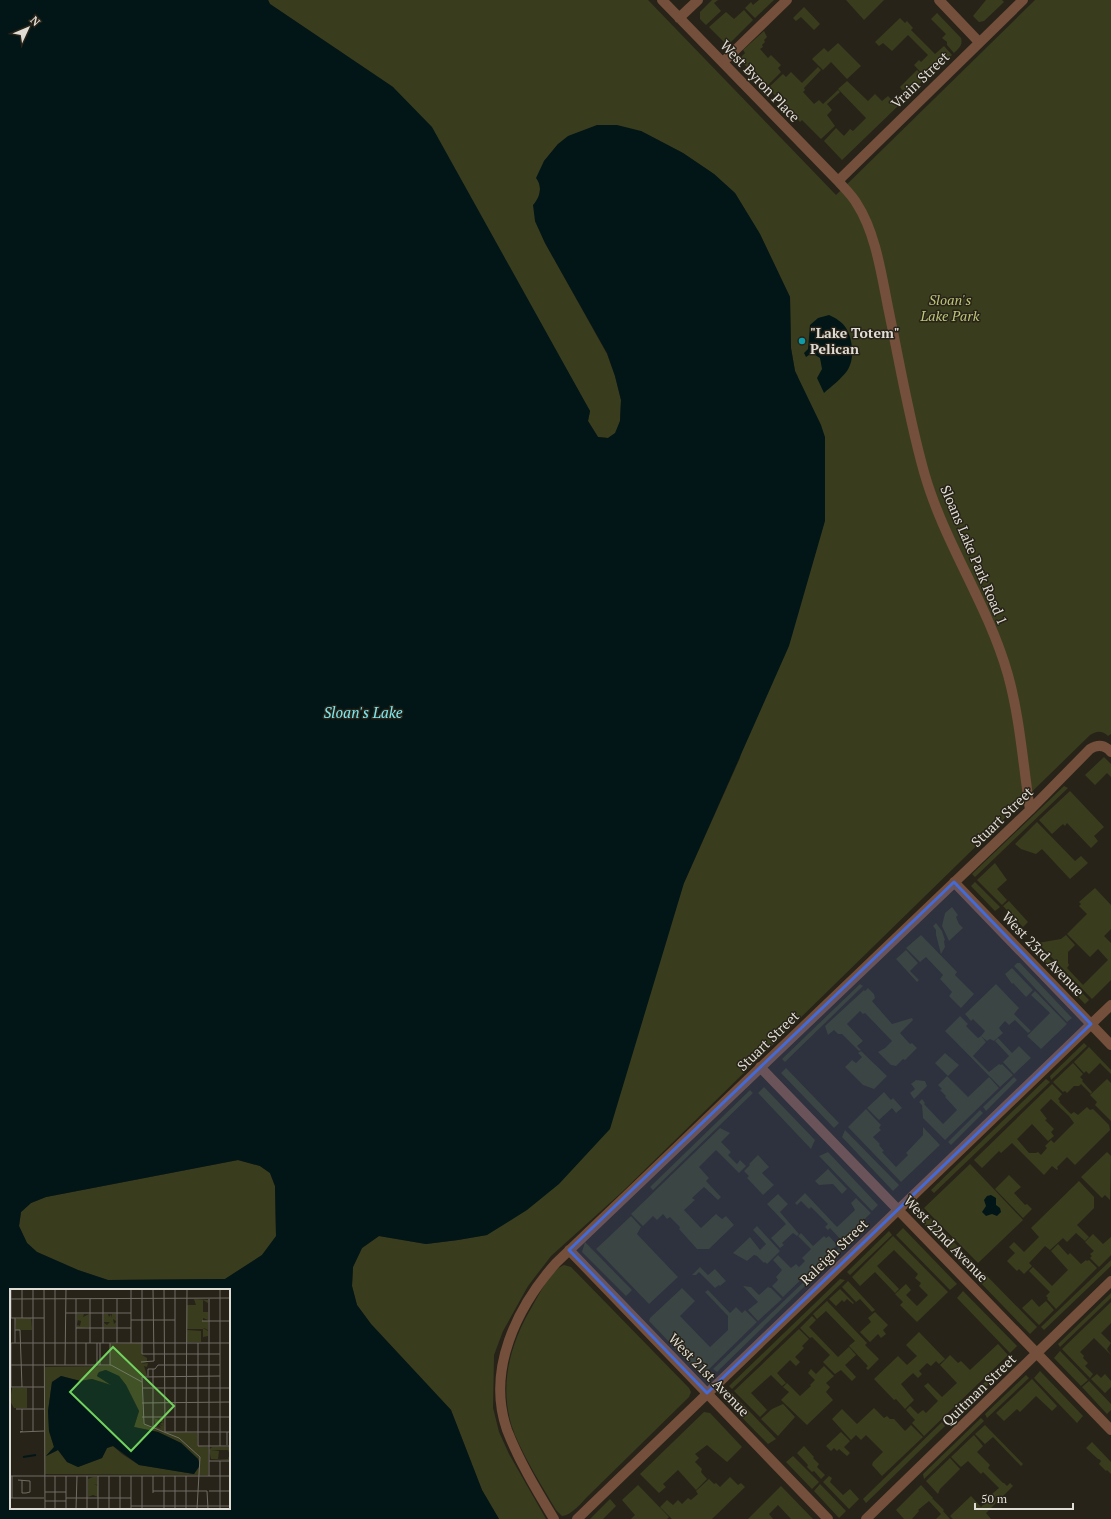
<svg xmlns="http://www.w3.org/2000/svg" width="1111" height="1519" font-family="'PT Serif',serif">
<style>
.green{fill:#393d1e;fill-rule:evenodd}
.water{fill:#021617;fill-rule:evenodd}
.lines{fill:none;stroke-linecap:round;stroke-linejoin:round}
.minor{stroke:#744f3b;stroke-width:10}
.marked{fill:#446ad7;fill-opacity:0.2;stroke:#446ad7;stroke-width:3;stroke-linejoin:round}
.culture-dot{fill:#0f9aa8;stroke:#282318;stroke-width:1.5}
.labels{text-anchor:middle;stroke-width:3;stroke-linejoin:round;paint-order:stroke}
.street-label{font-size:14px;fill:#dfdcd5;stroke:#282318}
.park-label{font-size:14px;font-style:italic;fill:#bec679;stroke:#282318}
.poi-label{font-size:14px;font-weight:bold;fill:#dfdcd5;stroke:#282318;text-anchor:start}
.water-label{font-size:15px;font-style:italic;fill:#7be9f0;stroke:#282318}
.inset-river{fill:none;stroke:#021617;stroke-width:2}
.inset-road{fill:none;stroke:#716d64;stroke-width:1}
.view{fill:#71d35e;fill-opacity:0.15;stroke:#71d35e;stroke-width:2}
.inset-edge{fill:none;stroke:#dfdcd5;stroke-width:2}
</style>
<rect width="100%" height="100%" fill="#282318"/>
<path class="green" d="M268,0H648L836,195L1035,0H1111V734L1108,736C1102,730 1096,731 1090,735L622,1192L551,1256L528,1286L503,1331L494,1355L493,1408L499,1432L509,1454L546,1519H499L482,1490L451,1410L371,1324L357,1305L352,1286L353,1267L362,1248L379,1236L426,1244L458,1240L487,1235L684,883L740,758L798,377L795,371L791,348L790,297L760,234L735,193L714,174L683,153L641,131L558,144L544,161L539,181L540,189L535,221L545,243L607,354L615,376L621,400L620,421L616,433L608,438L598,437L588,421L590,411L521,289L393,87L270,4Z
M712,0H718L714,3L721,11L706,25L700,19V12Z
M759,0H774L755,18L745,8L751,2L753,5Z
M846,0H884L864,20Z
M986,0H1002L1004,2L984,21L979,22L973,16Z
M804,7L820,24L814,30L801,17L796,21L793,18Z
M744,10L753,20L731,42H724L709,27L726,12L734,19Z
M937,13L961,38C963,45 959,48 954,53L947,45V42L942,38L946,34L931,19Z
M900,18L905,23L907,21L913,28L911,30L935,54L944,46L952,55L927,79L914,65L919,60L921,62L928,55L908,35L892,51L883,43L879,46L875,42Z
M764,31L767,37L764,40L765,42L762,45L763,47L760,49L768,58L771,55L781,65L778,68L781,72L766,87L739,59L745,53L743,50Z
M838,43L861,66L847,79L831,62L823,70L812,59L824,48L828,52Z
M818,67L821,70L804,88L805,90L803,92L814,104L819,100L823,104L838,90L840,92L827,104L832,110L827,115L835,126L821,139L802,120L800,122L768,88L783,74L786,77L791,72L802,83Z
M917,70L925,78L913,91L908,89L902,90L900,87Z
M847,81L868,101L875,94L882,101L888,96L898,106L842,160L824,141L836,128L844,136L850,129L853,131L866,118L838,89Z
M1104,757L1111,764V777L1107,773L1095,785L1085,775Z
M1064,786L1068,788L975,877L972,874Z
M1070,791L1104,827L1094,836L1098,841L1091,848L1067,823L1065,826L1063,824L1052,834L1039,820Z
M1037,822L1075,861L1081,856L1088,863L1070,879L1042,849L1036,854L1021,849L1015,844Z
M995,863L1007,880L997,889L1007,900L1002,905L977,880Z
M975,882L1000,907L995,911L971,886Z
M1095,888L1111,905V929L1104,936L1111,943V980L1092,999L1038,943L1061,939L1066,935L1075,945L1068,952V963L1069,965L1067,968L1083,985L1108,960L1098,949L1090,957L1067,934L1087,914L1079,906L1081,904L1079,902Z
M1009,901L1028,922L1023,927L1003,906Z
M952,907L958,915L956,917L959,924L963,928L949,941L942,926L945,913Z
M936,923L942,931L945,940L944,941L945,947L941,954L936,935V930L933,926Z
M921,935L957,972L955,975L974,994L961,1008L949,996L952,992L940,979L943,975L926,957L920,962L906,948Z
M1035,944L1089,1000L1085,1004L1033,950L1032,947Z
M906,950L918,963L910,971L919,980L917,982L896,959Z
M1017,963H1020L1072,1018L1067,1022L1014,966Z
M1012,968L1033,990L1026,997L1013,983L1012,984L1005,974Z
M860,984L863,986L785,1062L782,1059Z
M996,984L1019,1008L1014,1014L1031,1031L1028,1033L1015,1020L1009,1025L1005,1021L999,1028L1003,1033L994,1041L990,1039L987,1041L981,1036L985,1031L973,1019L971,1021L965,1014Z
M868,988L874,994L875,998L872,1001L892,1024L912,1018L913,1020L900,1033L910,1044L912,1043L917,1048L905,1060L903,1059L896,1066L891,1065L878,1052L885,1048L892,1041L865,1013L863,1014L860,1011L847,1024L863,1041L857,1046L861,1050L859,1051L842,1034H838L834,1030L828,1035L825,1026L864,990L865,991Z
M1035,991L1067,1024L1041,1049L1027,1036L1050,1013L1031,995Z
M960,1016L968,1024L966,1026L978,1038L981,1036L986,1042L973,1056L989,1072L999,1064L1001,1065L1002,1064L1013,1075L1000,1087L945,1031Z
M998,1038L1012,1053L1019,1046L1031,1058L1014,1074L1003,1062L1009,1056L995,1041Z
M1084,1043L1087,1046L1051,1080L1050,1076Z
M1089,1047L1111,1070V1074L1100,1063L1089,1074L1086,1071L1084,1073L1074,1062Z
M861,1051L887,1076L874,1089L863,1085L845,1067L852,1060L856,1063L862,1057L858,1053Z
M945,1053L959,1065L948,1076L935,1063Z
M1073,1063L1083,1074L1080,1077L1083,1080L1082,1081L1092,1092L1091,1094L1081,1084L1079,1086H1074L1067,1093L1065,1091L1063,1092L1053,1082Z
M786,1068L839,1123L834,1128L781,1073Z
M947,1076L968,1097L989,1077L999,1088L945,1140L923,1118L922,1105L919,1102L922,1099L925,1103L924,1104L943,1124L957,1110L945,1097L946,1096L940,1090L942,1089L938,1085Z
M1014,1077L1017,1080L986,1111L983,1107Z
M1046,1079L1050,1082L934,1193L931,1190Z
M1107,1079L1111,1083V1121L1095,1105L1097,1102L1090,1095Z
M916,1080L925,1081L927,1086L914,1099L910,1093L915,1089L911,1084Z
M1052,1084L1062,1094L1058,1099L1060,1101L1059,1102L1071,1114L1074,1112L1078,1115L1087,1107L1090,1110L1093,1109L1109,1125L1110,1130L1075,1165L1067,1157L1057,1167L1058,1169L1057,1170L1052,1166L1044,1175L1012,1143L1001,1153L999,1151L982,1168L974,1160ZM1051,1099L1069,1116L1074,1123L1054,1143L1051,1140L1045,1146L1047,1148L1041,1155L1038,1152L1036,1153H1029L1017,1139L1032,1124L1048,1141L1054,1136L1051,1132L1054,1129L1045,1120L1047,1119L1040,1110Z
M764,1087L815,1140L811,1149L758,1093Z
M750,1090L753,1093L653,1190L650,1187Z
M884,1092L891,1100L893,1098L902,1108L896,1113L892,1108L879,1120L867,1108Z
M866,1109L881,1125L879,1128L881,1130L873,1137L880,1144L879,1145L884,1151L882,1152L896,1167L908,1155L906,1153L923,1135V1127L940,1145L901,1182L848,1127Z
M980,1110L983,1113L951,1145L948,1142Z
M720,1128L730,1133L721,1142L731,1152L728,1155L737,1164L740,1160L746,1166L739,1173L716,1150L699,1167L709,1178L706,1181L721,1197L718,1200L704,1187L692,1198L695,1200L684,1210L701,1228L716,1214L722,1219L726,1216L734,1225L709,1249H697L679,1229L680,1228L679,1226L670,1217L667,1219L663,1214L657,1220L653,1216L643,1226L631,1214Z
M845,1130L899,1185L893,1191L842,1137Z
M828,1152L878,1205L872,1211L819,1156Z
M1107,1152L1111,1156L1110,1200L1105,1195L1102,1198L1081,1177Z
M758,1155L769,1167L762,1173L774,1185L763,1195L747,1178L749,1176L744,1171L750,1165L749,1164Z
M238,1160L260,1166L270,1173L275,1186L276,1237L262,1255L225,1279L108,1280L78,1270L37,1252L27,1243L19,1226L21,1212L31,1203L46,1197Z
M970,1164L1023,1220L978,1263L924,1208Z
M828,1169L847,1189L842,1194L833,1184L819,1185L815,1181Z
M1009,1175L1021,1187L1014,1193L1025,1205L1027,1204L1032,1209L1023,1218L995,1189Z
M1079,1181L1094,1197V1208L1077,1225L1089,1237L1085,1241L1076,1233L1067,1242L1063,1238L1050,1250L1045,1246L1029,1263L1032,1266L1024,1274L1019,1269L1017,1271L1007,1261L1015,1253L1009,1247L1014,1242L1024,1252L1039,1237L1031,1228Z
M805,1193L837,1227L855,1210L851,1203L856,1198L871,1213L842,1241L830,1228L828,1230L825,1227L828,1224L811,1207L809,1209L801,1201L797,1205L795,1203Z
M778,1194L788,1204L780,1212L799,1234L797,1236L793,1233L782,1243L784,1245L780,1248L771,1238L786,1224L767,1204Z
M922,1209L976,1265L969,1271L916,1216Z
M631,1216L641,1227L637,1234L678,1277L649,1304L596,1249Z
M757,1226L780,1251L767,1264L765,1262L764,1263L757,1256L754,1255L747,1261L733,1253L750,1237L760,1250L766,1244L753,1230Z
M903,1228L957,1284L950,1290L896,1235Z
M889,1231L892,1235L850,1275L847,1272Z
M801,1233L813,1246L824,1236L826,1238L829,1236L837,1245L783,1297L772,1286L778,1280L776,1277L782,1270L773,1260L778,1255L791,1268L796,1264L799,1267L805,1261L802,1258L811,1249L798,1236Z
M1093,1234L1103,1244L1111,1237V1255L1099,1267L1090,1258L1092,1256L1090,1254L1094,1251L1085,1242Z
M893,1236L948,1292L917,1322L900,1305L903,1302L895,1294L906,1284L911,1290L906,1295L917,1306L928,1295L919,1286L921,1283L915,1278L918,1274L894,1250L877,1266L899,1289L895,1293L875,1272L860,1286L852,1277Z
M585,1242L632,1290L626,1296L582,1252Z
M1058,1244L1068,1255L1070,1253L1081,1264L1086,1260L1087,1261L1089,1260L1097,1268L1056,1309L1047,1299L1048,1298L1046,1296L1050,1292L1029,1271L1033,1267L1052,1286L1068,1270L1051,1251Z
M841,1246L842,1250L717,1372L713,1369Z
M1111,1260V1266L1044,1330L1041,1327Z
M564,1265L571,1267L689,1388L691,1392L689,1397L588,1496C581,1503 572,1515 562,1516L556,1510C542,1486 526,1461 515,1435C497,1390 509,1345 533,1305C540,1293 551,1270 564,1265Z
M700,1267L708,1275L715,1269L726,1281L720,1286L719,1285L715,1288L699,1272L696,1275H692Z
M983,1272L1037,1327L1030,1334L976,1278Z
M840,1279L845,1280L732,1389L729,1386Z
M848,1281L875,1310L872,1312L860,1299L856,1302L842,1287Z
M743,1286L751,1287L759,1295L768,1287L770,1288H771L782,1299L758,1321L748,1310L758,1302Z
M682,1288L695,1301L680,1316L710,1347L728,1330V1316L705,1292L708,1290L730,1313L736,1307L742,1313L745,1310L757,1322L702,1376L649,1321L650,1318Z
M840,1289L854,1303L853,1304L847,1299L844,1302L842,1300L836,1306L829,1299Z
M963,1291L1017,1346L1010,1353L957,1298Z
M1111,1293V1298L1060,1347L1058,1344Z
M1032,1299L1039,1307L1046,1301L1054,1310L1039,1325L1022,1308Z
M827,1301L867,1343L865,1345L879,1359L868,1370L866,1368L868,1366L849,1346L855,1341L826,1311L817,1319L813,1314Z
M1111,1302V1323L1101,1333L1111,1343L1107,1349L1111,1355L1094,1338L1080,1352L1084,1356L1083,1358L1088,1363L1085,1366L1093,1374L1090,1378L1062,1349Z
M875,1312L888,1325L883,1330L886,1334L881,1338L878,1334L870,1342L860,1332L871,1322L868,1318Z
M812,1316L816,1320L809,1327L838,1357L849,1347L856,1355L845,1365L856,1377L852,1381L841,1370L835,1374L823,1362L830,1355L812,1337L810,1338L800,1328Z
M799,1329L809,1339L802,1346L804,1348L795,1357L800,1362L796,1366L790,1360L777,1373L786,1383L782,1386L771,1375L751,1393L767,1410L760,1417L734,1391Z
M919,1332L945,1359L939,1364L936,1361L931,1366L927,1363L919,1371L922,1374L918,1378L913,1373L901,1384L914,1400L905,1409L896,1399L894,1400L874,1379L898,1356L907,1365L917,1356L906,1345Z
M998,1344L1008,1355L924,1436L912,1423L915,1420L906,1410L910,1406L918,1414L923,1410L926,1413L938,1401L924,1386L928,1383L942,1397L957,1383L940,1365L950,1355L958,1363L961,1361L970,1370Z
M1060,1351L1088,1380L1081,1386L1054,1358Z
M1010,1358L1013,1361L952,1419L949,1416Z
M824,1366L834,1376L826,1383L830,1387L826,1392L833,1400L807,1425L781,1400L789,1392L783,1387L787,1383L800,1396L811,1386L810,1385L815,1380L808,1373L811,1369L816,1374Z
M1040,1371L1083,1416L1077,1423L1034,1378Z
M1097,1374L1101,1378L1105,1374L1111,1381V1387L1105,1393L1091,1379Z
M1026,1375L1029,1378L987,1418L985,1414Z
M1032,1379L1057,1406L1052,1411L1036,1396L1020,1412L1017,1409L1004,1421L996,1413Z
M1089,1381L1111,1404V1410L1107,1414L1082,1387Z
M732,1393L776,1439L768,1444L725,1400Z
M783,1404L795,1417L778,1436L761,1419L772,1409Z
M874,1408L884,1418L887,1416L890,1419H894L905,1431L911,1425L923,1437L882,1476L872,1465L873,1462L883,1452L866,1435L861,1440L856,1435L851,1440L832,1419L842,1409L857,1424Z
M704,1412L710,1413L742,1447L727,1462L707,1445L695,1454L699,1458L695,1462L702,1469L701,1472L707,1479L696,1490L678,1470L663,1484L666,1487L659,1493L640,1474Z
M981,1418L984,1421L924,1479L923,1474Z
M942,1422L945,1426L866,1503L863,1499Z
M985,1425L1023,1464L1021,1466L993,1437L985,1444L975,1434Z
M841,1432L850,1441L844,1447L850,1453L847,1456L839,1449L837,1451L834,1448L831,1451L826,1446Z
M974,1435L983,1446L977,1452L990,1465L988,1468L1003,1483H1004L1007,1486L1010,1483L1013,1486L998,1501L992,1494L999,1488L983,1472L981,1474L968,1461L961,1467L951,1457Z
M1092,1442L1111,1462V1474L1107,1470L1106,1471L1099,1464L1101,1461L1099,1459H1098L1086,1448Z
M804,1446L814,1457L813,1458L819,1464L817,1467L825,1475L821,1479L814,1471L812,1472L807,1467L808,1465L797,1453Z
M793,1456L819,1482L812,1489L786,1462Z
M950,1458L960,1469L940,1489L938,1494L926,1481Z
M829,1476L832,1478L830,1482L843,1495L850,1489L859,1499L849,1509L823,1482Z
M730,1477L738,1485L741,1483L745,1487L712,1519H672L660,1507L667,1500L673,1505L678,1500L682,1504L688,1498L691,1500L698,1494L696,1491L709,1479L714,1484L716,1483L720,1487Z
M820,1484L846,1511L839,1518L814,1491Z
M638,1485L669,1517L667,1519H631L635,1515L622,1500Z
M921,1485L933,1498L932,1500L933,1499L944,1510L943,1511L950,1519H936L941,1514L929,1501L918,1510L919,1511L912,1519H904L896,1510Z
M781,1486L813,1519H791L778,1505L769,1514L773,1519H748Z
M971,1496L981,1507L992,1496L997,1502L986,1513L991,1519H953L950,1516Z
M610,1499L616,1506L603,1519H590Z"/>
<path class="water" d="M0,0H268L270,4L393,87L432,127L590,411L588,421L598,437L608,438L615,433L620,421L621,400L615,376L607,353L545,243L535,221L533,205C540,197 543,187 536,178L544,161L558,144L568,136L597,125H617L641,131L683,153L714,174L735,193L760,234L790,297L791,348L795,371L821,425L825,437V521L789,646L684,883L610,1129L559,1184L527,1210L487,1235L458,1240L426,1244L379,1236L362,1248L353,1267L352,1286L357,1305L371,1324L451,1410L482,1490L499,1519H0ZM238,1160L260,1166L270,1173L275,1186L276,1236L262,1255L225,1279L108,1280L78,1270L37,1252L27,1243L19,1226L21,1212L31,1203L46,1197ZM11,1290H229V1508H11Z
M829,315C836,318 842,322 846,328C853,339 855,360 847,371C841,379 832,386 824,393L817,378L822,369L820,358L812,353L806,357L804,353L808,349L810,325L818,318Z
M991,1195L996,1198V1205L1000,1208L1001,1212L997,1216L992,1214L986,1216L982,1212L986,1206L984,1200L987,1196Z"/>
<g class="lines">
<path class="minor" d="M662,0L838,181C844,188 852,195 857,204C876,233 882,278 889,312C900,365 909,419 924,472C944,543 988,604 1008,675C1020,718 1023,765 1030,810
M939,0L979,42
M679,18L698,0
M723,62L787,0
M838,181L1023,0
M954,882L1111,1045
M760,1067L1111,1430
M569,1250L828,1519
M554,1519C537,1491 519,1461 507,1430C486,1370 517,1307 556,1263L1030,810L1090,749C1098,744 1105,745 1111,752
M577,1519L1111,1005
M866,1519L1111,1281"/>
</g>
<path class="marked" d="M954,882L1091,1024L707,1393L569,1250Z"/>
<circle class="culture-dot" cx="802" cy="341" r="4"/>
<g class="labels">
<g class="street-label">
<text transform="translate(920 80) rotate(-44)" y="5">Vrain Street</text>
<text transform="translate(760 81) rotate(46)" y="5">West Byron Place</text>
<text transform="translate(974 555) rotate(67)" y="5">Sloans Lake Park Road 1</text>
<text transform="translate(1002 817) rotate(-44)" y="5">Stuart Street</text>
<text transform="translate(1043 954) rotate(46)" y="5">West 23rd Avenue</text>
<text transform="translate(768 1041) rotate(-44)" y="5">Stuart Street</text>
<text transform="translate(946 1239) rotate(46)" y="5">West 22nd Avenue</text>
<text transform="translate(834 1252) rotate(-44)" y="5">Raleigh Street</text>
<text transform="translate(709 1375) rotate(46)" y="5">West 21st Avenue</text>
<text transform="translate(979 1390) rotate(-44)" y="5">Quitman Street</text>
</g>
<g class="park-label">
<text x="950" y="305">Sloan's<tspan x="950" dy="16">Lake Park</tspan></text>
</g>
<g class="poi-label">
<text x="810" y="338">"Lake Totem"<tspan x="810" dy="16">Pelican</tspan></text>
</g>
<g class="water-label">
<text x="363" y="718">Sloan's Lake</text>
</g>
</g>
<g transform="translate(10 1289)">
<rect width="220" height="220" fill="#282318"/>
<path d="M184,10L198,11V14L193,11V23H198V31L193,29V32H198V41L194,39H193L198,42V47L193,48V40H177V16H186ZM67,25H74L73,28L79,25V38L67,39V36L70,37L71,32L68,31L67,35ZM94,25H98L99,28L101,25V29L102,25H106V32L103,30L104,35L106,33V38H94V34L97,36L100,33H94V30L98,31L94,30ZM21,29L22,41H6L5,30ZM177,41L191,42V53H177ZM131,54L132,66L137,69V73L131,75L138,74L137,78L134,77L137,87L132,88L133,135L153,144L144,139V136L146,138L144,129L149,131L147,138L151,139L149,136L153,137L150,135L153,133H149L150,129H153L155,143L187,144V157L198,158V186L35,185V78L100,77V55ZM95,81L109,87L116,96L129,122L124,138L148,143L171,154L188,170L189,178L184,185L129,176L112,165L103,157L97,159L92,169L68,178L57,173L48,161L36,167L44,158L39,142L38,122L42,93L51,87L71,92L82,90L101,96L87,87L88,84ZM2,99H17V119H4L0,112ZM202,158H220V166L218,161H201L209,162L208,170H218V167L219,171L201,170L199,161ZM83,188H87L88,196L84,195L88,197V208L83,206L78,208V190Z" fill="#393d1e" fill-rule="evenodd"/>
<path d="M96,81L109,87L116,96L129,122L124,138L148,143L171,154L188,170L190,176L184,185L129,176L103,157L97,159L92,169L68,178L57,173L48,161L36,167L44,158L39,142L38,122L42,93L51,87L70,92L82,90L101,96L87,87L89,83Z" fill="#021617"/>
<path class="inset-river" d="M13,168L26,166"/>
<path class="inset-road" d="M1,0V29M34,0L35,220M132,0V65H210M143,0L144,72M154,0L155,143H220M210,0V157M0,10L220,9M93,10V54M107,10V54M199,10V187M56,24H121M0,29H34M12,29V0M121,31H165M192,32H220M66,39H121M5,41H10L12,98M0,54H220M1,54V98M5,54V29M76,54V76M80,54V10M87,54V76M90,54V76M100,54V76M121,54V0M188,54V157H220M131,73L144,72M0,76H101L132,93M45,76V0M55,76L56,0M66,76V10M138,87V80H145L148,76H210M0,98H34M132,99H220M132,114L220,113M6,120H34M12,120V141M132,128H220M143,140V80M13,142L10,143L34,142M23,142V0M165,143V0M176,143L177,0M217,143V156M199,172H220M0,187H220M56,187V220M88,187V220M154,187V220M176,187V220M8,191L20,192V203L16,204M12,191V204H16M143,202H197L198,220M199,202H220M35,203H56M143,204V187M0,209H34M2,209V187M56,209H121M35,212H56M121,217H220M45,220V187M66,220L67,187M77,220V187M99,220V187M110,220V187M121,220V187M132,220V187M165,220V187M187,220L190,168L169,149L134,135L132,88L210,87M210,220V172"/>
<path class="view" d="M103,58L164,117L121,162L60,103Z"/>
<rect width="220" height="220" class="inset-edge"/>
</g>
<g transform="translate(28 28) rotate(46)" stroke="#282318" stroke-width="3" paint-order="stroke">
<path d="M0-3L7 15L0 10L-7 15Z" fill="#dfdcd5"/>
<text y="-6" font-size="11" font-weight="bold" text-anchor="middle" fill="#dfdcd5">N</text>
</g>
<path d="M975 1503v6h98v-6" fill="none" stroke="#dfdcd5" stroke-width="2"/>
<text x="981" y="1503" font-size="12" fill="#dfdcd5" stroke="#282318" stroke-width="3" paint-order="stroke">50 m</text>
</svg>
